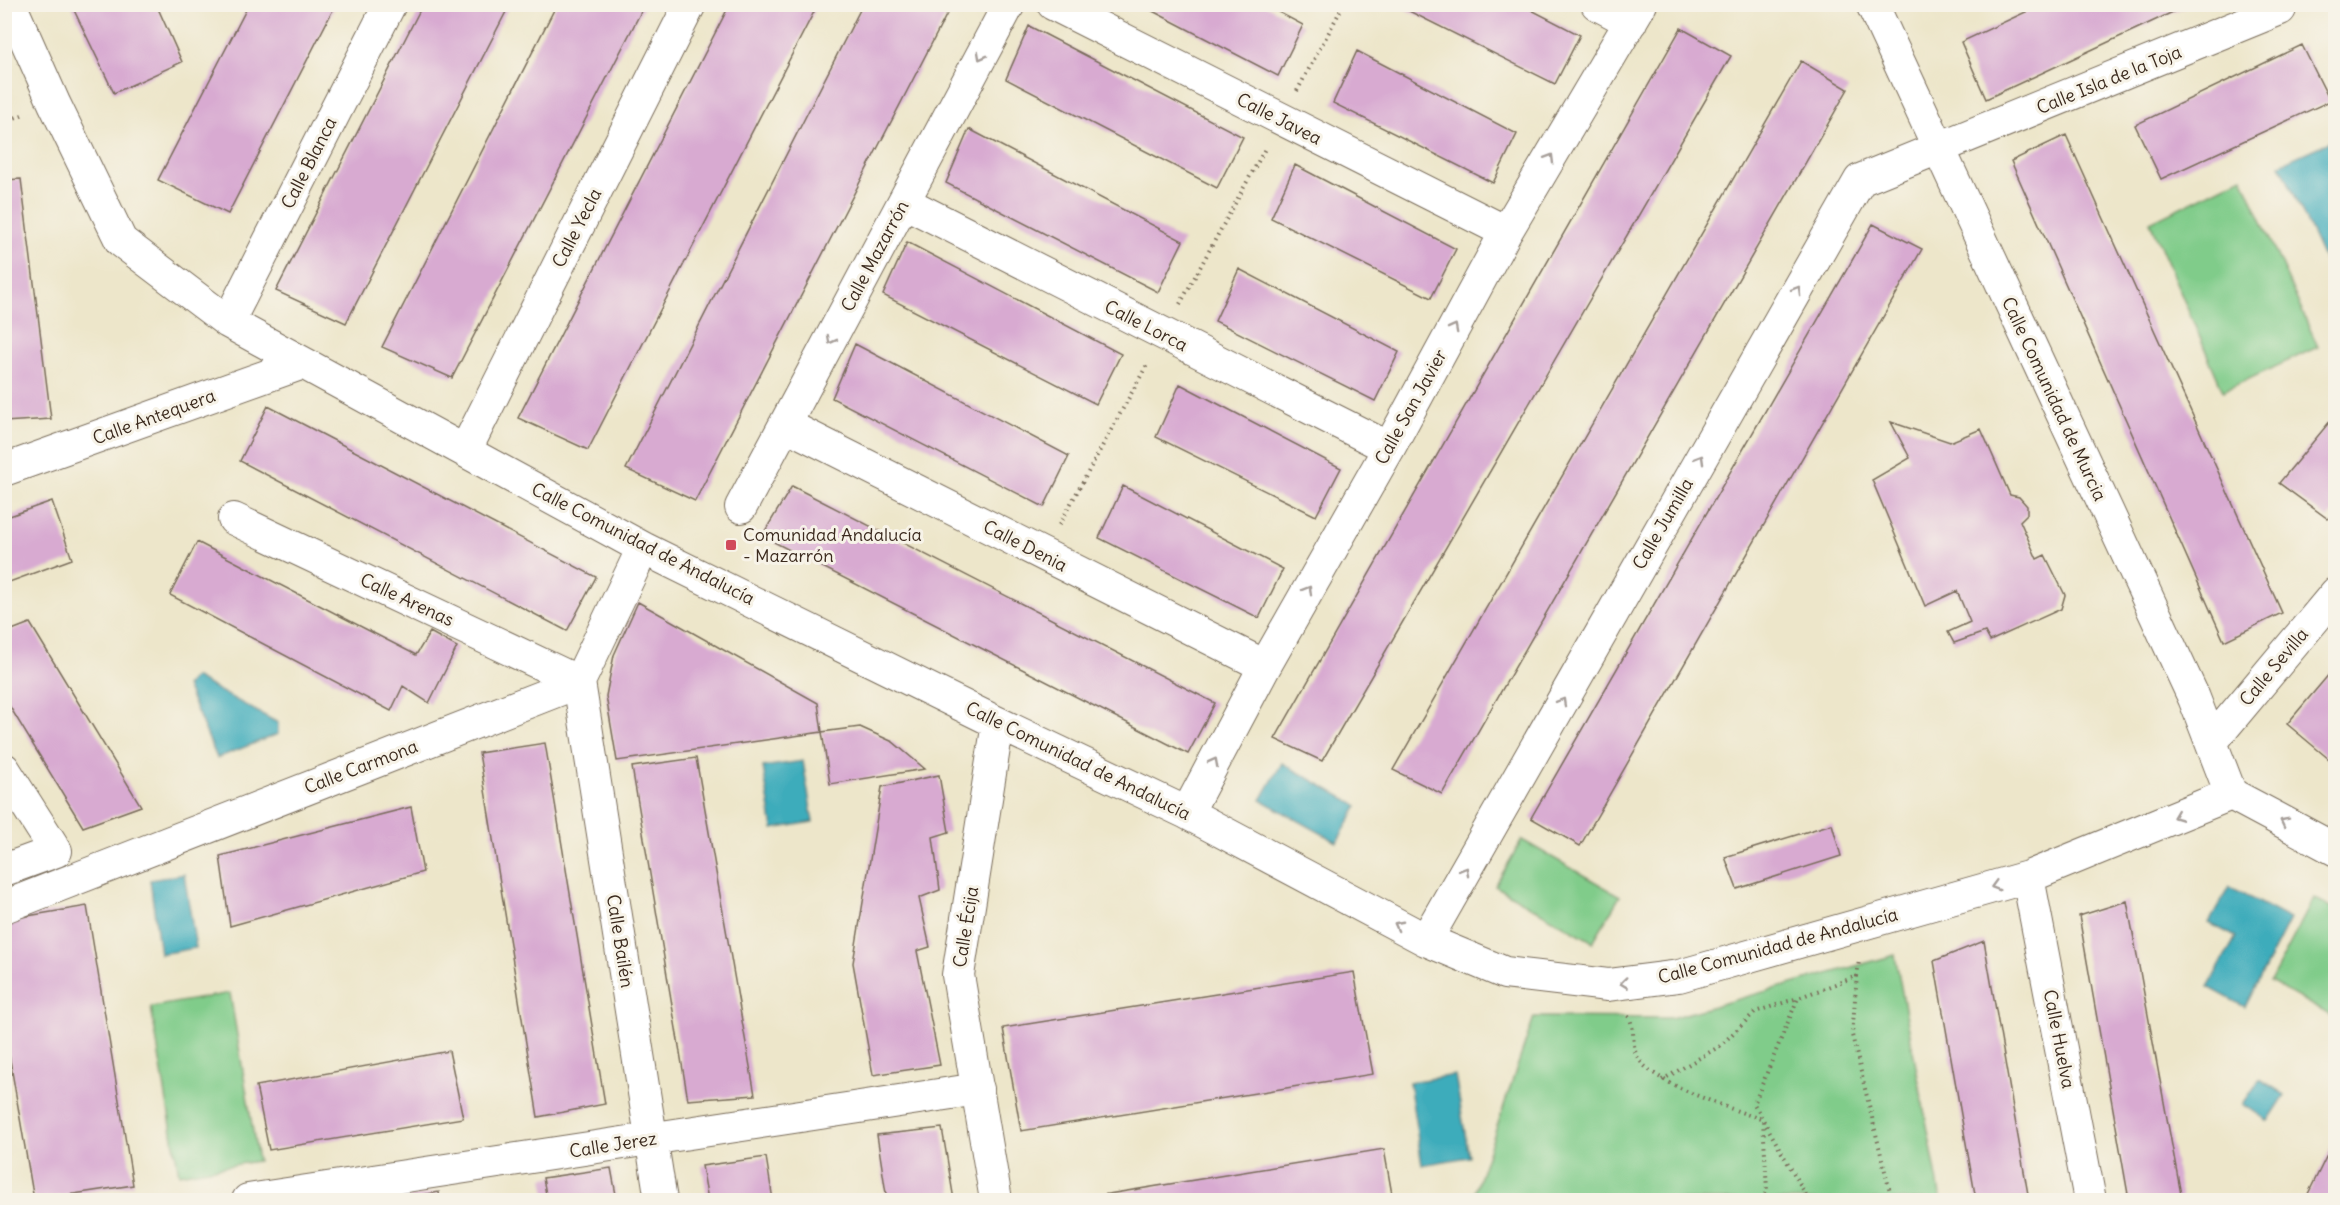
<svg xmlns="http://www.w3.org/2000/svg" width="2340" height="1205" font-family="Delius,sans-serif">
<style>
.green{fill:#80cc8a;stroke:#5e7b54;stroke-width:1.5}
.water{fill:#3dacbb;stroke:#3c6b6c;stroke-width:1.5}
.building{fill:#d8aad1}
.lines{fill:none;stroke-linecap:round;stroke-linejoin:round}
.minor-casing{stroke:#796c5a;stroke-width:34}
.path{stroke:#796c5a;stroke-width:4;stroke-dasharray:1.5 4.5;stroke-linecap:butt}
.minor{stroke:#fff;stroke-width:32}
.oneway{stroke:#a79f9a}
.poi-dot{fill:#d1495b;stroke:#f7f3e8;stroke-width:2}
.labels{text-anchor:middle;stroke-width:6;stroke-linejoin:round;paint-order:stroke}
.street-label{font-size:18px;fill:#3b2a1e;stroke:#f7f3e8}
.poi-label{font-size:18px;fill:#3b2a1e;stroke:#f7f3e8;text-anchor:start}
</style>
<rect width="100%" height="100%" fill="#f7f3e8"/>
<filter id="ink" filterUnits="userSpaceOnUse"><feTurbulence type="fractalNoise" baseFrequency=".0167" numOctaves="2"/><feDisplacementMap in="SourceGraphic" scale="12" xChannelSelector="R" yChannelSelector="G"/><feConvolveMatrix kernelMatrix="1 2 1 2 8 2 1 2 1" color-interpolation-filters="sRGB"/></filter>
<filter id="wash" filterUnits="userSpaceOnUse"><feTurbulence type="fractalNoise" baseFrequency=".008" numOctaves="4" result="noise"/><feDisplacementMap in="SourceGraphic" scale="24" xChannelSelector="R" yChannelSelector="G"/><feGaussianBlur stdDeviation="1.35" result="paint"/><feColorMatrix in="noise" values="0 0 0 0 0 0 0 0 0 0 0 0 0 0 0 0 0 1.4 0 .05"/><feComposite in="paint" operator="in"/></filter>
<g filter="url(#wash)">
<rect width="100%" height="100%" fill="#ede6ca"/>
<path class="green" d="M2242,177L2318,347L2223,391L2150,222Z
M1522,840L1620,896L1593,942L1495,886Z
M2314,898L2335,909V1018L2270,982Z
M1895,955L1941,1200H1472L1534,1017L1671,1018Z
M230,993L258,1161L179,1174L151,1007Z"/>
<path class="water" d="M2331,141L2336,150L2335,284L2280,164Z
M194,677L278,723V734L217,758L186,686Z
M803,761L813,822L773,829L763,767Z
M1282,763L1358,806L1337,842L1261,800Z
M184,874L196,948L160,954L150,880Z
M2229,887L2290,919L2245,1007L2208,987L2236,937L2209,923Z
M1455,1075L1469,1157L1422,1165L1409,1082Z
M2260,1079L2285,1095L2268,1121L2243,1104Z"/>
<g id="blocks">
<path class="building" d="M71,4H156L182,62L114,93Z
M249,4H336L228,214L158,180Z
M423,4H510L346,323L276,291Z
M557,4H645L452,378L382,347Z
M730,4H818L588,450L518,418Z
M863,4H952L695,501L626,469Z
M1139,4H1263L1303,25L1278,76Z
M1395,4H1520L1580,35L1555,84Z
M2043,4H2190L1986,99L1961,42Z
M1029,26L1243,137L1217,188L1006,79Z
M1681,28L1731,56L1322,761L1275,739Z
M2302,45L2330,101L2161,179L2135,125Z
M1357,51L1517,134L1493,183L1333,103Z
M1801,61L1848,89L1442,794L1393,770Z
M969,129L1183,241L1158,292L946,183Z
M2066,135L2282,613L2224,641L2011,161Z
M1295,165L1456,249L1431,298L1271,218Z
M21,179L51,419L4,422V180Z
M1873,224L1922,249L1580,846L1531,818Z
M907,242L1121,354L1096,404L883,295Z
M1239,269L1399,352L1375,401L1215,321Z
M855,344L1069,456L1044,507L832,398Z
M1180,384L1341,468L1316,516L1156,437Z
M268,406L596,577L567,631L240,461Z
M2336,414V509L2328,519L2279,483Z
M1891,422L1950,442L1981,429L2010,495L2019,497L2027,506V514L2020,521L2037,559L2045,555L2065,595L2061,609L1990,641L1985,632L1954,643L1948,632L1970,622L1957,591L1925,606L1872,480L1910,458Z
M792,486L1215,703L1188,754L762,536Z
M1123,486L1283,569L1259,618L1099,538Z
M52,501L72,559L4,584V518Z
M197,542L416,655L430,632L457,647L429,703L403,686L391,711L170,595Z
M638,602L818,703L822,732L617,761L606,696L614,655Z
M30,623L141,806L83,827L4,697V633Z
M2336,666V765L2287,724Z
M860,727L893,742L925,769L830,784L822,732Z
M545,743L605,1104L538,1117L479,753Z
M696,758L755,1095L688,1100L632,767Z
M939,775L949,832L933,837L940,890L919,898L930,947L917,951L940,1065L873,1075L853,963L882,787Z
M411,807L423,872L230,926L220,856Z
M1832,824L1841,856L1737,889L1725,857Z
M2127,901L2182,1200H2129L2079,916Z
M87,906L133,1185L34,1200L4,1025V920Z
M1984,941L2029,1200H1976L1934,961Z
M1354,972L1373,1074L1021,1131L1003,1028Z
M449,1051L463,1118L269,1150L256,1086Z
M942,1128L954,1200H887L877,1135Z
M2336,1137V1200H2305Z
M1384,1149L1393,1200H1078V1199Z
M766,1157L773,1200H708L702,1166Z
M611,1168L617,1200H547L543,1178Z
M439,1192L440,1200H397L396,1199Z"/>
</g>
</g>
<g filter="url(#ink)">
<use href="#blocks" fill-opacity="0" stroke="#796c5a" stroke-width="1.5"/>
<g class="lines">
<defs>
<path id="minor" d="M10,4L54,103L121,241L228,322L643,548L998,723L1187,813L1426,940L1505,973L1608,985L1679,976L2028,877L2231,794L2336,850
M1053,4L1506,232
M1597,4L1631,22
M1872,4L2194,698L2231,794
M904,202L1389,448
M228,322L390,4
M786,425L1265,666
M465,451L690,4
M4,470L303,363
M741,507L1009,4
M234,519L579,682L661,1200
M2213,740L2336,593
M4,769L56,851L4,870
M1187,813L1265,666L1389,448L1506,232L1641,4
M2028,877L2090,1200
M4,907L579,682L643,548
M1426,940L1860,180L2280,9
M248,1200L978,1089
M996,1200L958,975L998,723"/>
</defs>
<use href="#minor" class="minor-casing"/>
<path class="path" d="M1297,91L1344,4
M4,122L22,115
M1180,304L1266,147
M1059,525L1148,363
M1857,976L1852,1035L1892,1200
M1628,1016C1636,1028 1631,1044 1637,1056C1649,1083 1734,1109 1763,1120L1767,1190L1762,1200
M1662,1080L1720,1046L1755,1012L1798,998
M1809,1200L1754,1104L1798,998L1857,976L1859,960"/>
<use href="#minor" class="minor"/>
</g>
<defs><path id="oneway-chevron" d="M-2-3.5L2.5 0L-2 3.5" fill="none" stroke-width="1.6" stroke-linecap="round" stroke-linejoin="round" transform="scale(1.5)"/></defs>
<g class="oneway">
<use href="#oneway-chevron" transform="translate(981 56) rotate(118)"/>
<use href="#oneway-chevron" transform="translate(1550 158) rotate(-59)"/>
<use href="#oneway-chevron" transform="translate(1797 290) rotate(-60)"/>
<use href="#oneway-chevron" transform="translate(1454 328) rotate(-62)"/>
<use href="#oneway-chevron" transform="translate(831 340) rotate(118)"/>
<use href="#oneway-chevron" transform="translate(1700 459) rotate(-60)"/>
<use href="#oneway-chevron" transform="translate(1308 590) rotate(-60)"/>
<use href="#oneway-chevron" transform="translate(1562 702) rotate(-60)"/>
<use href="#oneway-chevron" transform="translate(1214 762) rotate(-62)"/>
<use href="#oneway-chevron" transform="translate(2177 816) rotate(158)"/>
<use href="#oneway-chevron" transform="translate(2284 822) rotate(-153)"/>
<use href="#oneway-chevron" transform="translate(1465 871) rotate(-60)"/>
<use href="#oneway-chevron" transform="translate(1995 886) rotate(164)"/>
<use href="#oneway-chevron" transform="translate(1398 925) rotate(-152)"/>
<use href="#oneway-chevron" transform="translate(1624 983) rotate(173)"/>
</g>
</g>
<rect class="poi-dot" x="725" y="539" width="12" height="12" rx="3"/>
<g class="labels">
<g class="street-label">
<text transform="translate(2109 80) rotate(-22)" y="6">Calle Isla de la Toja</text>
<text transform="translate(1279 119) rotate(27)" y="6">Calle Javea</text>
<text transform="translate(309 163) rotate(-63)" y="6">Calle Blanca</text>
<text transform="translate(577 228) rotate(-63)" y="6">Calle Yecla</text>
<text transform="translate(875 256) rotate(-62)" y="6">Calle Mazarrón</text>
<text transform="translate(1146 326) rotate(27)" y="6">Calle Lorca</text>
<text transform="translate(2054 399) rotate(65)" y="6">Calle Comunidad de Murcia</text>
<text transform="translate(1411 407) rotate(-61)" y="6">Calle San Javier</text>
<text transform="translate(154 417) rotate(-20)" y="6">Calle Antequera</text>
<text transform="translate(1663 524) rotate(-60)" y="6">Calle Jumilla</text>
<text transform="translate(643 544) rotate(27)" y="6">Calle Comunidad de Andalucía</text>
<text transform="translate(1025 546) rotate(27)" y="6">Calle Denia</text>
<text transform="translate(407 600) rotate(25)" y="6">Calle Arenas</text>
<text transform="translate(2274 667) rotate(-50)" y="6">Calle Sevilla</text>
<text transform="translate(1078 761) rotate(26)" y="6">Calle Comunidad de Andalucía</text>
<text transform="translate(361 767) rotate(-21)" y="6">Calle Carmona</text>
<text transform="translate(966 927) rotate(-81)" y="6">Calle Écija</text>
<text transform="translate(620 941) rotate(81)" y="6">Calle Bailén</text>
<text transform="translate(1778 946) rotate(-15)" y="6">Calle Comunidad de Andalucía</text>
<text transform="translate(2059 1039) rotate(79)" y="6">Calle Huelva</text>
<text transform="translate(613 1145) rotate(-9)" y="6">Calle Jerez</text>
</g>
<g class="poi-label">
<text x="743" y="541">Comunidad Andalucía<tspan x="743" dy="21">- Mazarrón</tspan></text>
</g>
</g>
<rect width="2340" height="1205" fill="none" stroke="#f7f3e8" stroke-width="24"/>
</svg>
